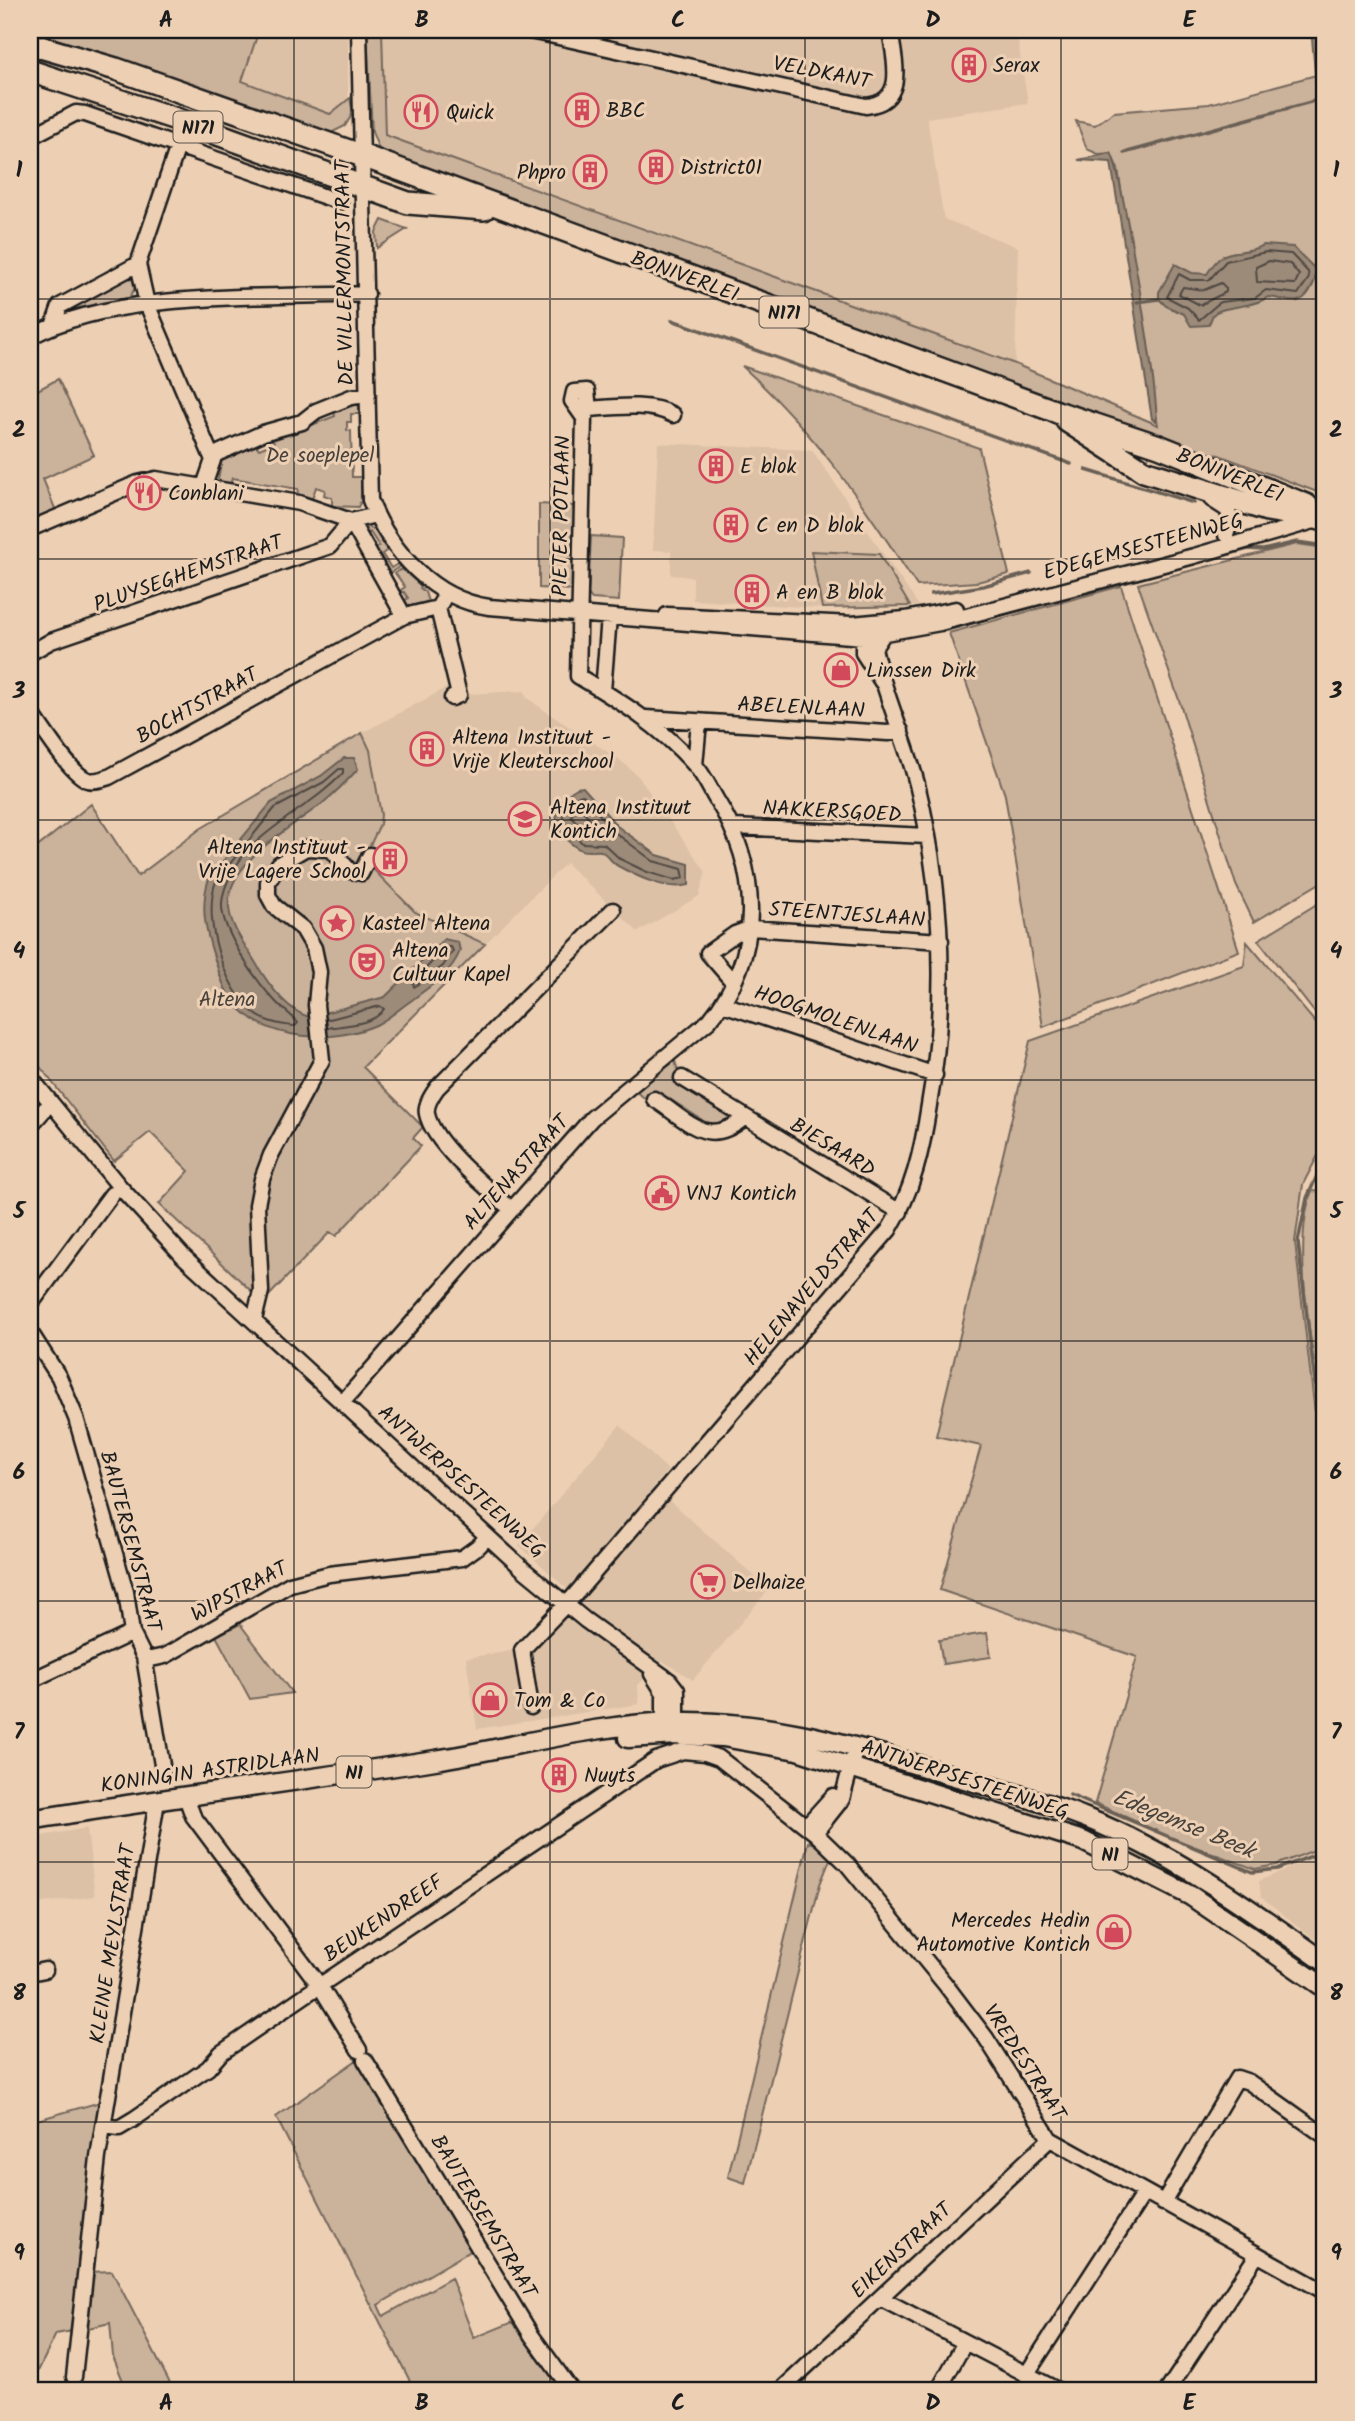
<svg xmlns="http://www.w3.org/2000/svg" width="1355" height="2421" font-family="Kalam,sans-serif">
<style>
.built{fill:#dcc1a7}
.green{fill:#cbb29b;stroke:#74675c;stroke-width:2}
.water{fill:#9d8b7a;stroke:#695f54;stroke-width:2}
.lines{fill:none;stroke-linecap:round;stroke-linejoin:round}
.shore{stroke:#504842;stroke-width:2}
.stream{stroke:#695f54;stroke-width:3.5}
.minor-casing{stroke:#1c1c1c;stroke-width:19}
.major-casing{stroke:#1c1c1c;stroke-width:23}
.highway-casing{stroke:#1c1c1c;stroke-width:26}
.minor{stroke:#edd0b4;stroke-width:14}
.major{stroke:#edd0b4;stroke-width:18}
.highway{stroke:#edd0b4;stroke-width:21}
.grid{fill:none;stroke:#1c1c1c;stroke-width:2;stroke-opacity:0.55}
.labels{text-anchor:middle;stroke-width:6;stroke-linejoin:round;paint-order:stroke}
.shield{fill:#edd0b4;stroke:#5b524a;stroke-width:2}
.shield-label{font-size:19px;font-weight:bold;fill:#1c1c1c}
.poi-label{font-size:21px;fill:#1c1c1c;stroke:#edd0b4;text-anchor:start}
.street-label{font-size:21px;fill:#1c1c1c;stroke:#edd0b4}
.park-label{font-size:21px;fill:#48423c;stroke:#edd0b4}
.water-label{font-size:23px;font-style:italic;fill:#49433d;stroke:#edd0b4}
.neatline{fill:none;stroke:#1c1c1c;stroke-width:2.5}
.grid-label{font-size:23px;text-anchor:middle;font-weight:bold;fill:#1c1c1c}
</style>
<rect width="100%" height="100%" fill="#edd0b4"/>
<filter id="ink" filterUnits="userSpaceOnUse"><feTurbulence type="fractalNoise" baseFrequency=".0143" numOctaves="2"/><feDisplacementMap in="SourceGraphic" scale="14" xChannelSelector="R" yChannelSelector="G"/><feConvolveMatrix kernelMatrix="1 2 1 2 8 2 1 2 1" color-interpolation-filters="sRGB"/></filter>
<g filter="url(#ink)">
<path class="built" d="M259,30H348V102L330,114L241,81Z
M382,30H1016L1028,103L927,118L944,219L1018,247L1015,364L385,135Z
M658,443L812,450L919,606L818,608L693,600V577L671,575V551L653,550Z
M450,686L465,694L525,691L526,697L548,713L620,760L638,776L706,872L699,896L638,932L566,863L485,944L415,912L372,867L368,850L380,824L381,815L370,750L362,733Z
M620,1425L668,1470L654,1487L769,1589L693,1680L663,1661L638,1685L639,1704L477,1729L466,1658L510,1651L567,1589L519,1545Z
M87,1828L95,1896L30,1905V1838Z
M1325,1852V1947L1261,1897L1259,1881Z"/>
<path class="green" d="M30,30H259L242,81L330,114L350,98L353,113L345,126L331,133Z
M367,30H382L385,135L1015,364L1158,425L1118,169L1111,153L1098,154L1087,149L1076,121L1095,125L1114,112L1209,104L1316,75L1317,118L1325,155V495L1214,453L1213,459L1078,406L1059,403L380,152L372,132Z
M1325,31V132L1318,34Z
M382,220L407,229L377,248L376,232Z
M127,277L133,280L135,288L129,298L69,310Z
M742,366L979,448L1009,574L977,582L917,586C862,502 817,434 742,366Z
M58,379L94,455L43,479L56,511L30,523V394Z
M359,403V414H351V422H347V430L351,431L352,477H361V501L358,507L332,506V498L324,495L325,490L316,487L312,499L297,497L298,489L232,478L230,486L223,485L218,479L222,459L256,445L259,449L274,443L273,440L335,416L334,411Z
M539,504L573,506L576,519L572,590L539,588Z
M364,526L379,531L389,549L382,554L391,568L399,563L401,566L385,576L373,550L379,546L370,532L362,537Z
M591,536L622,538L619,601L592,599L588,594Z
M1297,544L1325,548V880L1254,922L1236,885L1179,700L1138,584Z
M811,551L879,554L910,606L822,608Z
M402,569L421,586L420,588L425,592L429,605L411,608L404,601L408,598L404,592H398L405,587L395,573Z
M1121,586L1239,951L1043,1027L1005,795L949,633Z
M362,733L370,750L381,815L380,824L368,850L377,855L372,868L415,912L485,944L363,1067L423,1127L413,1138L421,1146L336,1236L330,1232L263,1302L159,1204L189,1171L150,1132L114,1161L30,1054V853L91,804L138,876L200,829Z
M1325,899V1026L1258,940Z
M1247,942L1325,1034V1142L1303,1184L1295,1242L1321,1464L1325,1476V1846L1276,1865L1255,1869L1174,1839L1095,1803L1137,1657L940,1590L981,1446L936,1436L1030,1041L1244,966Z
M675,1061L679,1074L676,1084L717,1110L722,1108L731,1116L728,1124L704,1126L702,1120L662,1094L656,1095L651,1102L634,1091Z
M1312,1191L1325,1192V1437C1317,1372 1289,1249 1312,1191Z
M240,1624L292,1693L250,1699L216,1636Z
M987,1633L991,1657L943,1664L939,1640Z
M808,1842L834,1850L820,1884L745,2183L728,2177Z
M361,2057L472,2250L378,2305L383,2316L451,2278L474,2338L518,2320L568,2391H415L276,2117Z
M100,2102L78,2330L56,2334L30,2388V2122Z
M112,2271L174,2391H127L113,2356L110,2323L84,2329L90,2272Z"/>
<path class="water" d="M1311,30H1317L1324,88L1322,114L1325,155C1316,114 1316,72 1311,30Z
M1111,153C1121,167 1161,407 1156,421L1152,419L1111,162L1078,160Z
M1264,245L1293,247L1316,270C1316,279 1314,284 1309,292C1298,309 1285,298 1268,297C1254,308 1218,306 1213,315C1211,318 1211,322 1208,325L1191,326L1184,314L1166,306L1159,299V292L1175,264L1192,273L1207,274C1227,241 1236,259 1264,245Z
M344,758H354L358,769C347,781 335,793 323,803C294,825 224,864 229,907C230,926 245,945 254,960C266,981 285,1010 309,1017L385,997L444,939L458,942L460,951C451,974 430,986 412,1000C400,1008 389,1019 376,1025C333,1044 264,1042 233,1001C223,989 219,971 214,957C205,929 200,906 209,878L271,803L321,776Z
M577,788L583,787L617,826L657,855L689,864V885C666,891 638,877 618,866C611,862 608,855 601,851C594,850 585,853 579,849C552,833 547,805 577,788Z"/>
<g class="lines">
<path class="shore" d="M1266,252L1291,254L1308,272L1309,278L1298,294L1266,290L1255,298L1220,302L1199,320L1188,308L1167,297L1179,274L1190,280H1209L1226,261Z
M1269,261L1290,264L1299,275L1295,284L1257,282L1256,267Z
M1221,283L1226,288V292L1200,305L1179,294L1183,287L1204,290Z
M339,769H343V773C316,802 279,819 251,847C238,860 223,884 222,903C220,929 257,982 275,1001C282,1009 292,1015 298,1023L295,1026C281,1025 265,1022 254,1013C223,987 202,919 216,881L275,808L324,782Z
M583,795L613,831L653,861L682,869L684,878L674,880L647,872L620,859L604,844L582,843L564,822L562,813L575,797Z
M577,808H581L599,830L598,834L588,835L571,816Z
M446,947H451L453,951L443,966L414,987L413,982Z
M326,1020L380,1006L384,1009C374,1025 345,1025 327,1028"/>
<path class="stream" d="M1124,153L1318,100
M1316,272L1325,271
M1137,302L1159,299
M672,320L1071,464
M1086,470L1194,503
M1133,580L1248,549L1263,550L1297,542L1325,546
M931,594L983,586L1031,573
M946,630L1093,590
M1325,1158L1307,1198L1298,1242L1325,1466
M1070,1795L1252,1872L1277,1869L1325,1851"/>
<defs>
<path id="minor" d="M359,30L370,500C390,551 433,599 489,607L863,637L940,623L1194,556L1314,521
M524,30L554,36
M557,30L554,36L866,106C908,102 894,59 890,30
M30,137L76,113L85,114L340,202
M178,146L138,264L147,304L213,460L204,486
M54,323L60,306L138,264
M30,337C114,290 269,298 367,294
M584,418L572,401L574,392L587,391L589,409
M212,456L263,433L302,422L316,411L351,397L368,395
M1211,499L1228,510L1230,523L1226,535
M351,521L404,616L438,608
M30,529L138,483L156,479L299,503L351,521L376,515
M443,599L438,608L459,695L452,698
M667,615L852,624L905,619L956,609
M863,637V653L882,682
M30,653L51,641L330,546L351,521
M603,691L609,617
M30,711C42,727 70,774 88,780C95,782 102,779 109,777L404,616
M646,718L888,733L901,731
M695,765L699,722
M734,827L927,836
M734,983L708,953L735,934L751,928L941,941
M723,1004L935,1075
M30,1077L120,1187L184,1257L523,1569L585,1620L670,1681L677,1690V1730
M682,1078L900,1212
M654,1099C689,1121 707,1149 744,1118
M30,1126L45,1109
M511,1209C488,1189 433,1144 427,1114C425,1105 432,1095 437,1088L613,910
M30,1305L112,1194
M254,1320L261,1291L257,1205L262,1179L271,1155L322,1060L316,1005L319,972L314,948L303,929L274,906L268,895V882L279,864L306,848L331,849L350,871L361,873L370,855
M30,1332L59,1377L76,1418L126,1592L132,1633L144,1657L163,1771
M342,1403L592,1118L709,1021C764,955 761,870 716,799C709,787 703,773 693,763C660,726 620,701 578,676L584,418L589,409C615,407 650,402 673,415
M144,1657L151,1659L165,1656L290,1584L329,1574L462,1558L480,1545L487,1536
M652,1674L664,1693V1730
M30,1681L132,1633
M531,1707L522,1650L573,1597L889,1230C913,1191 922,1151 929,1105C948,998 943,890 917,784C905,738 884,694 874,648L884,633
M186,1797L193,1816L320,1986L359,2050
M806,1826L833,1796
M815,1833L842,1799L856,1747
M30,1973L45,1970
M365,2060L532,2336L572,2391
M104,2126L119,2128L134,2119L208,2068L221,2053L307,1994L656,1760L683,1751L705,1753L719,1758L815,1833L847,1864L945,1984L986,2038L1050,2139L1325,2292
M1163,2203L1237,2078L1249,2082L1325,2136
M880,2298L1059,2391
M1026,2375L1144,2193
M74,2377L98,2157L157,1801
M780,2391L1050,2139
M938,2391L964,2344
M1167,2391L1257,2255"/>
<path id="major" d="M628,1738L677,1735L723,1737L797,1750L1083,1841L1191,1896L1325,1988
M30,1820C164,1798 300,1781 435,1760C516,1747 594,1724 677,1722C763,1720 842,1742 924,1767C978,1784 1034,1797 1086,1818C1173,1853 1249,1908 1325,1962"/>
<path id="highway" d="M30,44L116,69L363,156L1057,412L1159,446L1306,505L1320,519
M30,71L179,120L408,203L484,209
M1067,421L1144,471L1267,510L1314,518"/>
</defs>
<use href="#minor" class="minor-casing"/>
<use href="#major" class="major-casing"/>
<use href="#highway" class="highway-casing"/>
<use href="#minor" class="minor"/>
<use href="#major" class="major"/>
<use href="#highway" class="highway"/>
</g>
</g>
<path class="grid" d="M294,30V2391M550,30V2391M805,30V2391M1061,30V2391M30,299H1325M30,559H1325M30,820H1325M30,1080H1325M30,1341H1325M30,1601H1325M30,1862H1325M30,2122H1325"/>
<defs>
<symbol id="building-ring" viewBox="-11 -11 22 22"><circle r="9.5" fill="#edd0b4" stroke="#d1495b" stroke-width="1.5"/><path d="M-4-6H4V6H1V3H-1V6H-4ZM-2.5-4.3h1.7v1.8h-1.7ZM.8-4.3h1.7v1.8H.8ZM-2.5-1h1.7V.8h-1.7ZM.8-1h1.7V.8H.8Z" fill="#d1495b"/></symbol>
<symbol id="restaurant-ring" viewBox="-11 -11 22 22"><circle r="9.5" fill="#edd0b4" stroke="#d1495b" stroke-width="1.5"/><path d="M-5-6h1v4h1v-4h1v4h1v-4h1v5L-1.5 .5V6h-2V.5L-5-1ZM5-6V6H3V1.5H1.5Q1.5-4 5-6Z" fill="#d1495b"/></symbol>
<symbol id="shop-ring" viewBox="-11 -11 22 22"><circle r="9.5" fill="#edd0b4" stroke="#d1495b" stroke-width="1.5"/><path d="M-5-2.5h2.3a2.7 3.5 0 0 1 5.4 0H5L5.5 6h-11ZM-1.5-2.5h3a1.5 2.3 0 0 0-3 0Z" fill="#d1495b"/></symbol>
<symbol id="school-ring" viewBox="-11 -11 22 22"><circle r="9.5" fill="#edd0b4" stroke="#d1495b" stroke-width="1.5"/><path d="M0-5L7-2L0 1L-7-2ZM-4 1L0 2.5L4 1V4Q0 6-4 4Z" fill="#d1495b"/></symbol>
<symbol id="sight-ring" viewBox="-11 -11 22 22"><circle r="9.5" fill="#edd0b4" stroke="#d1495b" stroke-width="1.5"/><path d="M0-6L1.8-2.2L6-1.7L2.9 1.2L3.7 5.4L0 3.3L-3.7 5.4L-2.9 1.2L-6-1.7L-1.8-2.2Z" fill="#d1495b"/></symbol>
<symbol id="theatre-ring" viewBox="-11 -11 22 22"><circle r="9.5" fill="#edd0b4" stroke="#d1495b" stroke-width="1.5"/><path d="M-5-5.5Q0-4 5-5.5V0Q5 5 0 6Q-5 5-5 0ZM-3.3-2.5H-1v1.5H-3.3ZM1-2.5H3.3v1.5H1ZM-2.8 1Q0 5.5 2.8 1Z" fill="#d1495b"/></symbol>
<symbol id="civic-ring" viewBox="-11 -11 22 22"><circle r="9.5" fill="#edd0b4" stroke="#d1495b" stroke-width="1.5"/><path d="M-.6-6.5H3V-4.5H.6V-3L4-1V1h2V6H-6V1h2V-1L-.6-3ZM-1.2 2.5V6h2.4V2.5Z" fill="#d1495b"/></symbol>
<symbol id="supermarket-ring" viewBox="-11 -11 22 22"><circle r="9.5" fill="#edd0b4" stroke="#d1495b" stroke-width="1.5"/><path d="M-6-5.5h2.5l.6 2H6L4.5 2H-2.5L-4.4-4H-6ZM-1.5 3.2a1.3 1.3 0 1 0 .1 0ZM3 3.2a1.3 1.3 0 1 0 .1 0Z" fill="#d1495b"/></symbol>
</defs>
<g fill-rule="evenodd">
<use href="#building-ring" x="950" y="46" width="38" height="38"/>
<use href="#building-ring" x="563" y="91" width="38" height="38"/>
<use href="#restaurant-ring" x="402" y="93" width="38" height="38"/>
<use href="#building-ring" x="637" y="148" width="38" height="38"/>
<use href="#building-ring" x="571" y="153" width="38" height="38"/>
<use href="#building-ring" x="697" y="447" width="38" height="38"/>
<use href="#restaurant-ring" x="125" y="474" width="38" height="38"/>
<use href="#building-ring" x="712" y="506" width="38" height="38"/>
<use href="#building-ring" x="733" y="573" width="38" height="38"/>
<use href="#shop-ring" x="822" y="651" width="38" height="38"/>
<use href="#building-ring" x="408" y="730" width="38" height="38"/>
<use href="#school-ring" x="506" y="800" width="38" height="38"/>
<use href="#building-ring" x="371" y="840" width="38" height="38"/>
<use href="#sight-ring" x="318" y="904" width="38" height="38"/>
<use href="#theatre-ring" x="348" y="943" width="38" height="38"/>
<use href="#civic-ring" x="643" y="1174" width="38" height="38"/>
<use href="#supermarket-ring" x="689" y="1563" width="38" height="38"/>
<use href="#shop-ring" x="471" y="1681" width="38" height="38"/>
<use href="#building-ring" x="540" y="1756" width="38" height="38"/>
<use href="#shop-ring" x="1095" y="1913" width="38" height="38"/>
</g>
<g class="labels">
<g class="shield">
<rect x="173.5" y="111.5" width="49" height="31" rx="5"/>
<rect x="759.5" y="296.5" width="49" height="31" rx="5"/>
<rect x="336.5" y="1756.5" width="35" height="31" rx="5"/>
<rect x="1092.5" y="1838.5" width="35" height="31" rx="5"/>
</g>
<g class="shield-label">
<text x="198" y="134">N171</text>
<text x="784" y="319">N171</text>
<text x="354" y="1779">N1</text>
<text x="1110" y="1861">N1</text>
</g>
<g class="poi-label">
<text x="993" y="72">Serax</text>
<text x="606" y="117">BBC</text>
<text x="446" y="119">Quick</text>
<text x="680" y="174">District01</text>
<text x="566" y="179" text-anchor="end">Phpro</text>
<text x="740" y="473">E blok</text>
<text x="168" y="500">Conblani</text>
<text x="756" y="532">C en D blok</text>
<text x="776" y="599">A en B blok</text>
<text x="866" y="677">Linssen Dirk</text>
<text x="452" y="744">Altena Instituut -<tspan x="452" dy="24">Vrije Kleuterschool</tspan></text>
<text x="550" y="814">Altena Instituut<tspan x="550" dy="24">Kontich</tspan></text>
<text x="366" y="854" text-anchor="end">Altena Instituut -<tspan x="366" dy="24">Vrije Lagere School</tspan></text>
<text x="362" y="930">Kasteel Altena</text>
<text x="392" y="957">Altena<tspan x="392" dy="24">Cultuur Kapel</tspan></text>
<text x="686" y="1200">VNJ Kontich</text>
<text x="732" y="1589">Delhaize</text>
<text x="514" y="1707">Tom &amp; Co</text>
<text x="584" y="1782">Nuyts</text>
<text x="1090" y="1927" text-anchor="end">Mercedes Hedin<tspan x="1090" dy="24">Automotive Kontich</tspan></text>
</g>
<g class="street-label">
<text transform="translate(822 72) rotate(11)" y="7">VELDKANT</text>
<text transform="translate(344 273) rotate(-91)" y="7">DE VILLERMONTSTRAAT</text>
<text transform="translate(685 276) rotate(20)" y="7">BONIVERLEI</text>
<text transform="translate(1230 475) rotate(22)" y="7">BONIVERLEI</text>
<text transform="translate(561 516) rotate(-89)" y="7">PIETER POTLAAN</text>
<text transform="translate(1143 546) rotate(-15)" y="7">EDEGEMSESTEENWEG</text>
<text transform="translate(188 573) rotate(-19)" y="7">PLUYSEGHEMSTRAAT</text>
<text transform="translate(197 705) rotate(-29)" y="7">BOCHTSTRAAT</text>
<text transform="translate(801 707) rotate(3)" y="7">ABELENLAAN</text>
<text transform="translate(832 811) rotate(3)" y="7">NAKKERSGOED</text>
<text transform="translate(847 914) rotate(4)" y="7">STEENTJESLAAN</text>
<text transform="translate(836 1019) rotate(19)" y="7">HOOGMOLENLAAN</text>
<text transform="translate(833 1147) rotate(31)" y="7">BIESAARD</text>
<text transform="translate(516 1172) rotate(-48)" y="7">ALTENASTRAAT</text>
<text transform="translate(811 1287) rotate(-50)" y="7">HELENAVELDSTRAAT</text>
<text transform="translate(462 1481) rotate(42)" y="7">ANTWERPSESTEENWEG</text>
<text transform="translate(131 1541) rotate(75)" y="7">BAUTERSEMSTRAAT</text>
<text transform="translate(239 1591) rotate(-28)" y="7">WIPSTRAAT</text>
<text transform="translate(210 1770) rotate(-8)" y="7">KONINGIN ASTRIDLAAN</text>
<text transform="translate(965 1779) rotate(18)" y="7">ANTWERPSESTEENWEG</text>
<text transform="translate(383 1918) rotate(-34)" y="7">BEUKENDREEF</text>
<text transform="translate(112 1944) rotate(-81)" y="7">KLEINE MEYLSTRAAT</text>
<text transform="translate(1025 2062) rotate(57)" y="7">VREDESTRAAT</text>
<text transform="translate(484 2216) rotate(59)" y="7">BAUTERSEMSTRAAT</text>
<text transform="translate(901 2250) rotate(-43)" y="7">EIKENSTRAAT</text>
</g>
<g class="park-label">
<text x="320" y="462">De soeplepel</text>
<text x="227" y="1006">Altena</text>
</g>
<g class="water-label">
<text transform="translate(1184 1823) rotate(22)" y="8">Edegemse Beek</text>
</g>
</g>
<rect width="1355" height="2421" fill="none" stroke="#edd0b4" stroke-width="77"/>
<rect x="38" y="38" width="1278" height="2344" class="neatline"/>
<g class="grid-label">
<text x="166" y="27">A</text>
<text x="422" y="27">B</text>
<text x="678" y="27">C</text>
<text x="933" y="27">D</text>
<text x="1189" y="27">E</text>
<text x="19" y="177">1</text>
<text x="1336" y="177">1</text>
<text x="19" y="437">2</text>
<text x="1336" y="437">2</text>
<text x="19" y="698">3</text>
<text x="1336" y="698">3</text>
<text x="19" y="958">4</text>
<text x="1336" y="958">4</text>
<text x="19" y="1218">5</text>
<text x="1336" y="1218">5</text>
<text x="19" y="1479">6</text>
<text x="1336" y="1479">6</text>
<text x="19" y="1739">7</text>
<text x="1336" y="1739">7</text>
<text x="19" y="2000">8</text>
<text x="1336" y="2000">8</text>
<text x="19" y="2260">9</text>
<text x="1336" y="2260">9</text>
<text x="166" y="2410">A</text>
<text x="422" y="2410">B</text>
<text x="678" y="2410">C</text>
<text x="933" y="2410">D</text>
<text x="1189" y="2410">E</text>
</g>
</svg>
